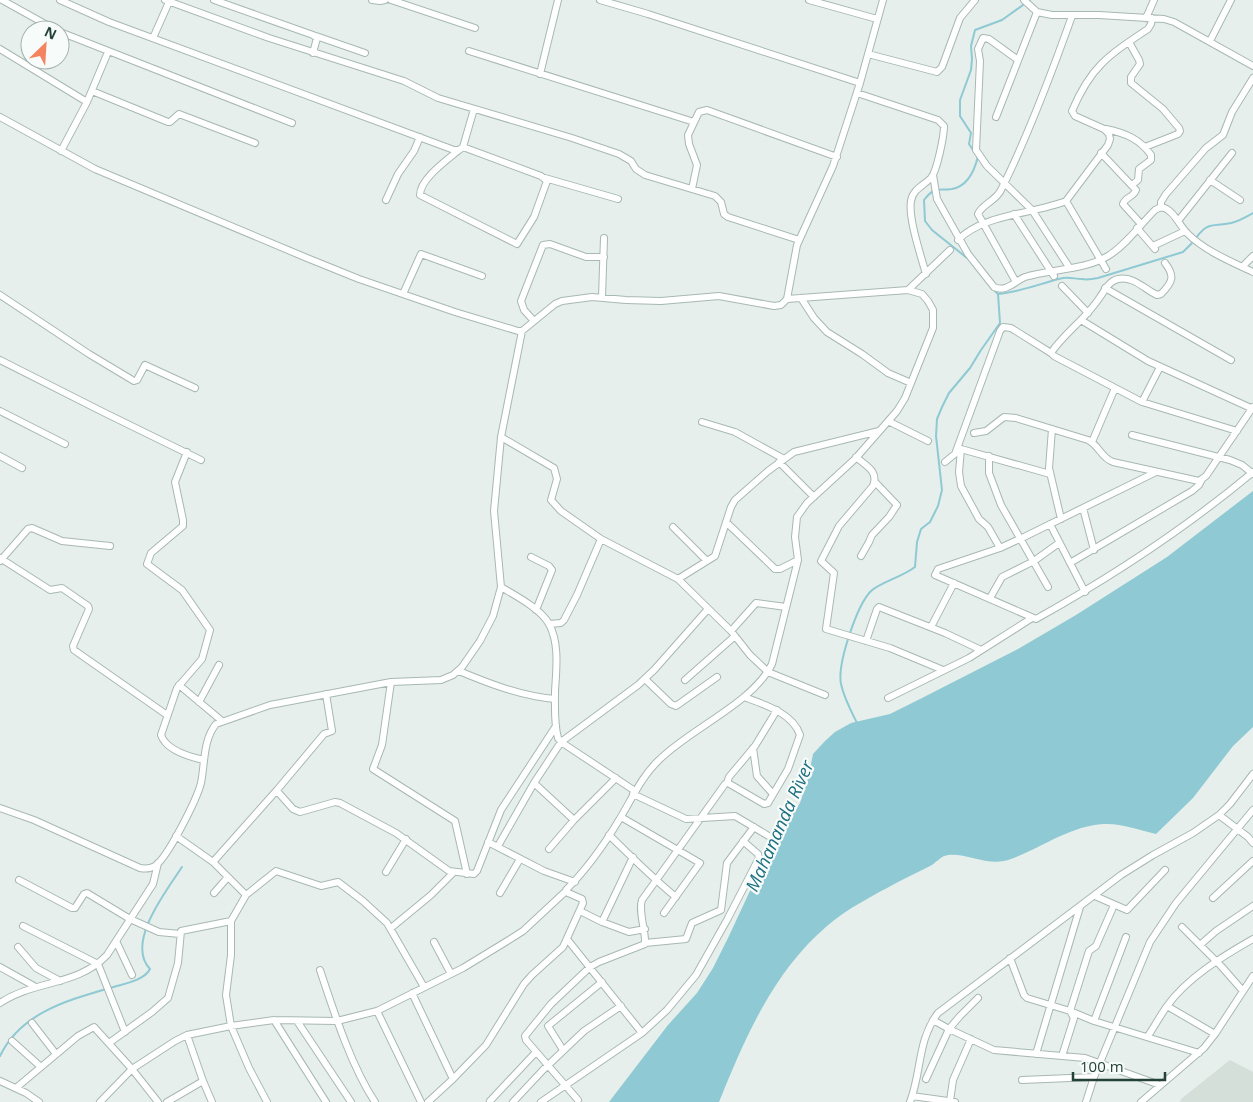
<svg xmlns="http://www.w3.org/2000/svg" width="1253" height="1102" font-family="'Open Sans',sans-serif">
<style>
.built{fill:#d4dfda}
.water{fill:#8ec9d4}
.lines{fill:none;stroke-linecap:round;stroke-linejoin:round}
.stream{stroke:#8ec9d4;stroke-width:2}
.minor-casing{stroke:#a8b8b2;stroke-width:8}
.minor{stroke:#fff;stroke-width:6}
.labels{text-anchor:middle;stroke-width:4.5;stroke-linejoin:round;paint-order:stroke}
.water-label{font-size:18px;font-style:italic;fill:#1c6f80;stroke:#f7fbf9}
</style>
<rect width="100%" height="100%" fill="#e6efeb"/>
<path class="built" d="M1230,1060L1253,1072V1102H1180L1181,1099Z"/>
<path class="water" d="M1253,491V727L1233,746L1193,798L1156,834C1140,830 1120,823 1104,824C1068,826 1041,849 1008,860C986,867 962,850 944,856C940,858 936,862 932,865C921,871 909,876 898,882C874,895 848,908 827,926C773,972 745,1038 719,1102H609L668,1025L697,993L713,968L728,938L756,878L776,850L785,826L800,803L808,779L813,754L825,741L835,732L851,723L890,714L922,698L1018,649L1076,615L1167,557Z"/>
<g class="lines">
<path class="stream" d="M973,150L969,144L971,133L960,116V100L971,70L972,59L971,46L975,30L1002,20L1030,0
M1196,238C1208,221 1213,227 1231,223C1239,221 1246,217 1253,213
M967,258L932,230L925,221L924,200C935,186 937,191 952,189C968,186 975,169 978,156
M998,294C1021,292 1041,283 1063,278C1069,277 1076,279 1082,279C1087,280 1093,279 1098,278L1183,252L1193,242
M857,723C851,711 844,698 841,684C837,664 857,605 871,591C881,582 902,577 915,567L917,542L921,529L930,522L938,506L942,490L936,436L937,419L942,407L949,393L970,368L981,350L1000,323L998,294L994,290
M110,988C122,984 144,981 150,969C125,943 167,890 182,867
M0,1056C20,1014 65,1001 106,989"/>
<defs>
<path id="minor" d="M2,0L56,30
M60,0L109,22L454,150H459L463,147L474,109
M165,0L269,38L404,81L438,98L572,138L619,154L631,161L636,169L645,175L715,196L721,202L724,214L728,217L799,240
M214,0L313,35L317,38L313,53
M372,0L380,1L385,0
M391,0L475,28
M600,0L648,14L860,83
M809,0L877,19
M1024,0L1037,12L1052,15H1099L1164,19L1174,22L1253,66
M1146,18L1154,0
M60,32L292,123
M316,36L365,53
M153,38L169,2
M1210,41L1231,0
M1129,42L1139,60L1140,64L1131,77V83L1163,109L1179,128L1180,131L1178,134L1145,147
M0,49L87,102
M469,51L694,122
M868,54L937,72L942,67L960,18L975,0
M1018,60L989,39L983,38L978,49L980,61L976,150L987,166L1032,210L1069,267
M540,74L558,0
M92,91L168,122H170L179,114L255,143
M857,93L938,120L944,126C944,136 937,171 931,178C923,186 913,189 911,201C908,218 921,256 926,274
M0,117L95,169L307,258L359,279L455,312L518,331H522L555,304L562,301L592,297L626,300L661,301L719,296L774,306L781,305L787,299L797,245L833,166L860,83L883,0
M996,117L1037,12
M1106,129C1125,133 1140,139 1151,155V160L1139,169L1138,180L1132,185
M459,150C447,160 420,179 420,195L517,244L534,217L547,181L541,176L463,147
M61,151L87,102L108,52
M1101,153L1136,190C1134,197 1125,197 1123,204L1141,224
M933,175L937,199L968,254L994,287C1006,293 1015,281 1025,277C1051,269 1085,270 1108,256C1126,245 1140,225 1155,210L1161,207C1174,209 1179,226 1188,234C1205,251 1232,262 1253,272
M545,178L618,199
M1210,180L1240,200
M692,189L697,165L689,144L688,135L699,112L707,110L837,157
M386,200L398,174L414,151L420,137
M1066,201L1106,269
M1161,207V202L1166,194L1206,148L1223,135L1232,112L1253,78
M1014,214L1054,276
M1178,221L1232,153
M1137,228L1155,249
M958,240C983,214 1034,214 1066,201L1108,145L1110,139L1109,134L1104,129L1075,116L1072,111C1091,66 1109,55 1148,29L1151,24L1152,18
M1153,246L1185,231
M1165,263C1175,276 1173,282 1161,294L1157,295C1144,289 1134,276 1118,279C1109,281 1105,290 1100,297C1087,318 1063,334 1051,353L1054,356L1142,402L1237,431
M1242,267L1253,256
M1016,282L978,214C982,204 996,201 1001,190C1029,134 1051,75 1072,16
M1062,286L1088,313
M1105,288L1231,360
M908,290L950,250
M403,294L421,254L482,276
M0,295L89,354L134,381L137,380L145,365L195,388
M602,297L604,238
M801,298L814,318L827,332L862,354L888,373L911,383
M1081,320L1148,361L1253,409
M534,321L524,310L521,301L543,245L550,244L586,257H604
M0,360L103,412L201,460
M1142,402L1160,367
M0,411L65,444
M888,421L928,441
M702,422L735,432L784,459
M1052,429L1049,468L1061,519
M974,433L986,431L1004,417L1016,418L1088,440C1099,445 1101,458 1113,462L1199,481L1206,476L1253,407
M1132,435L1230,460L1242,465L1253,474
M501,437L554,468L557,479L551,500L561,511L601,539L678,579L731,631L750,655L768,672L825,695
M1092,442L1115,388
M961,449L959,472L961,486L979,519L988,527L1000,548
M187,452L175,482L183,520V526L151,553L147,564L182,590L210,630L202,659L177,688L161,735C166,750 190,757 204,760
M955,454L1000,331L1003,327L1011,328L1051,353
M0,456L22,468
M989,456V473L1001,505L1048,587
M856,457C866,466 879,471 873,486L839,526L821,561L834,573L826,629L890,648L943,670
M779,462L814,497
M945,462L961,449L1050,474
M1156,472L1024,537L1000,548L938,569L935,575L1036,619C1113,576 1186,528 1253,472
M1083,508L1094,550
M726,522L775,569H780L798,560
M1050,524L1085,592
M673,527L707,561
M861,556L869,542L872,535L889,517L897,505L875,482
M531,557L549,566L552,570L536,610
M0,558L50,590L62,588L88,606L89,609L73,646L74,650L167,715
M0,561L28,529L32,528L62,541L110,546
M1070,563L1192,491L1199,485L1202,479
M678,579L715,556L731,507L735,500L768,471L794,452L879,431
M501,587C516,596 541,609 549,624C560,644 556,671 555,692C555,706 554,724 558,738L561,742L635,791
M990,598L1002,577L1034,561L1059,543
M549,624L561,623L564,620L577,595L601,539
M931,627L954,583
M731,631L756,603L786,607
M866,641L877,609L879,607L945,633L981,650
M459,671C490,684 521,696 555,699
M645,679L671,704L676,706L717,677
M685,680L735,636
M391,682L382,745L373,769L455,821L467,874
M179,685L222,721
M888,698L969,658L1032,618
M199,702L219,665
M753,748L757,776L773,794
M534,783L574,820
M727,783L729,777L755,746L777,710
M277,791L293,809L300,812L335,802L340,803L396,833L449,871L474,874L477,871L501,810L556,726
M633,794L686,819L735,816L772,838
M0,808L34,820L140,868C145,869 150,869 155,866C168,857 197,799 201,783C205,763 203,740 216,724L270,705L391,682L441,680L453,675L462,667L480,641L493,616L501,587L494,511L501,437L522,331
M1219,815L1248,837L1253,843
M621,817L700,863L664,913
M609,835C631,856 652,878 676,897
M176,836L213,862L246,895L231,921V955L226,995L231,1026L249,1068L267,1102
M488,842L544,871L575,882
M498,846L534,783L561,742L638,685L654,670L708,609
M549,849L574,820L616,778
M633,857L602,922L629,932L645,929
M213,862L277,790L324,734L332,731L326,694
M386,872L406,839
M19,880L72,908H75L84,894L87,893L130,919L159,932L180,934
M214,893L228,877
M500,893L520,859
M246,895L276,871L321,886L338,882L363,901L387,923L424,987
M1095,896L1127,910L1165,870
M1213,898L1253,861
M580,911L602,922
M23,926L98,964L125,1032
M1182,927L1221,966L1243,991
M391,928L431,895L453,873
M567,939L642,1033
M116,941L132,975
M434,942L451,974
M645,943L686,939L692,923L721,910L727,863L754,827
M1200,945L1216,931L1253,906
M18,947L36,968L60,981
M1010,958L1024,995L1027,998L1070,1011L1094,1021L1199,1053
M0,967L34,986
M320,970C334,1012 351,1066 375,1102
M412,993L453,1079
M0,1003C34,980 78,986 107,955L153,884L158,863
M1167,1006L1215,1034
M377,1011L421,1102
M274,1020L326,1102
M933,1020L949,1029L994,1050L1085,1058L1160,1085
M297,1021L351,1102
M1094,1021L1126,937
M32,1023L56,1054
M187,1035L203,1081L212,1102
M1148,1036C1154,1027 1160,1016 1167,1006C1187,978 1223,956 1253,939
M12,1041L41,1067
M109,1043L152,1012L168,998L178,963L181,931L231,921
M563,1050L548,1026L602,982
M1036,1054L1080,907
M1062,1056L1074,1018L1070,1011L1089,951L1096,946L1114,905
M926,1079L949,1029L960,1016L978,998
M1022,1080L1094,1077
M0,1081L26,1093L39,1102
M16,1088L78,1036L94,1027L132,1069L158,1102
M912,1096L955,1102
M578,1100L526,1040L525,1036L551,1004L590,967L599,962L645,944C646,931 638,911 642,900L725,784L728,783L764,804L768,803L788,769L800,735C793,713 763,704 744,697
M490,1101L536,1052
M950,1101L953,1080L971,1039
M100,1102L132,1069L175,1041L187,1035L231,1026L274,1020L337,1021L377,1011L463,968L504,943L523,931L566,891
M167,1102L203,1081
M428,1102L453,1079L486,1045L524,984L532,975L563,947L583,903L582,899L566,892V890C586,870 604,845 619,820C632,799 641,777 659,760C691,728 753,703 772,664L798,560L795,537L797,517L807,503L855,459L897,411L905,398L933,328V310L928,301L922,294L908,290L787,299
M513,1102L543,1070L584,1031L621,1006
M541,1102L642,1033L667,1010L696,975L727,920L759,858L758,854L743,841
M910,1102C922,1071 917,1041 938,1013L1121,875L1153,855L1193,833L1219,815L1230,804L1253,774
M1086,1102L1094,1077L1150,942L1176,903L1253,810
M1141,1102L1204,1048L1215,1034L1253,976"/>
</defs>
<use href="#minor" class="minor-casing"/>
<use href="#minor" class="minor"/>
</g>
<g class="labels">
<g class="water-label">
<text transform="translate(780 826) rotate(-66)" y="6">Mahananda River</text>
</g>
</g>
<g transform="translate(45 45) rotate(25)"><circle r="24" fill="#f7fbf9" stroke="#a3b1ad"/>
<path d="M0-4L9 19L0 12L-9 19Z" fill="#f4845f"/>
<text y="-8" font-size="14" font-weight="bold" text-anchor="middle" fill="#24423a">N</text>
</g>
<path d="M1073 1072v8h92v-8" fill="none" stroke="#24423a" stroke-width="2.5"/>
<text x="1080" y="1072" font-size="15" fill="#24423a" stroke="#f7fbf9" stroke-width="4" paint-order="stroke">100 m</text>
</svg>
